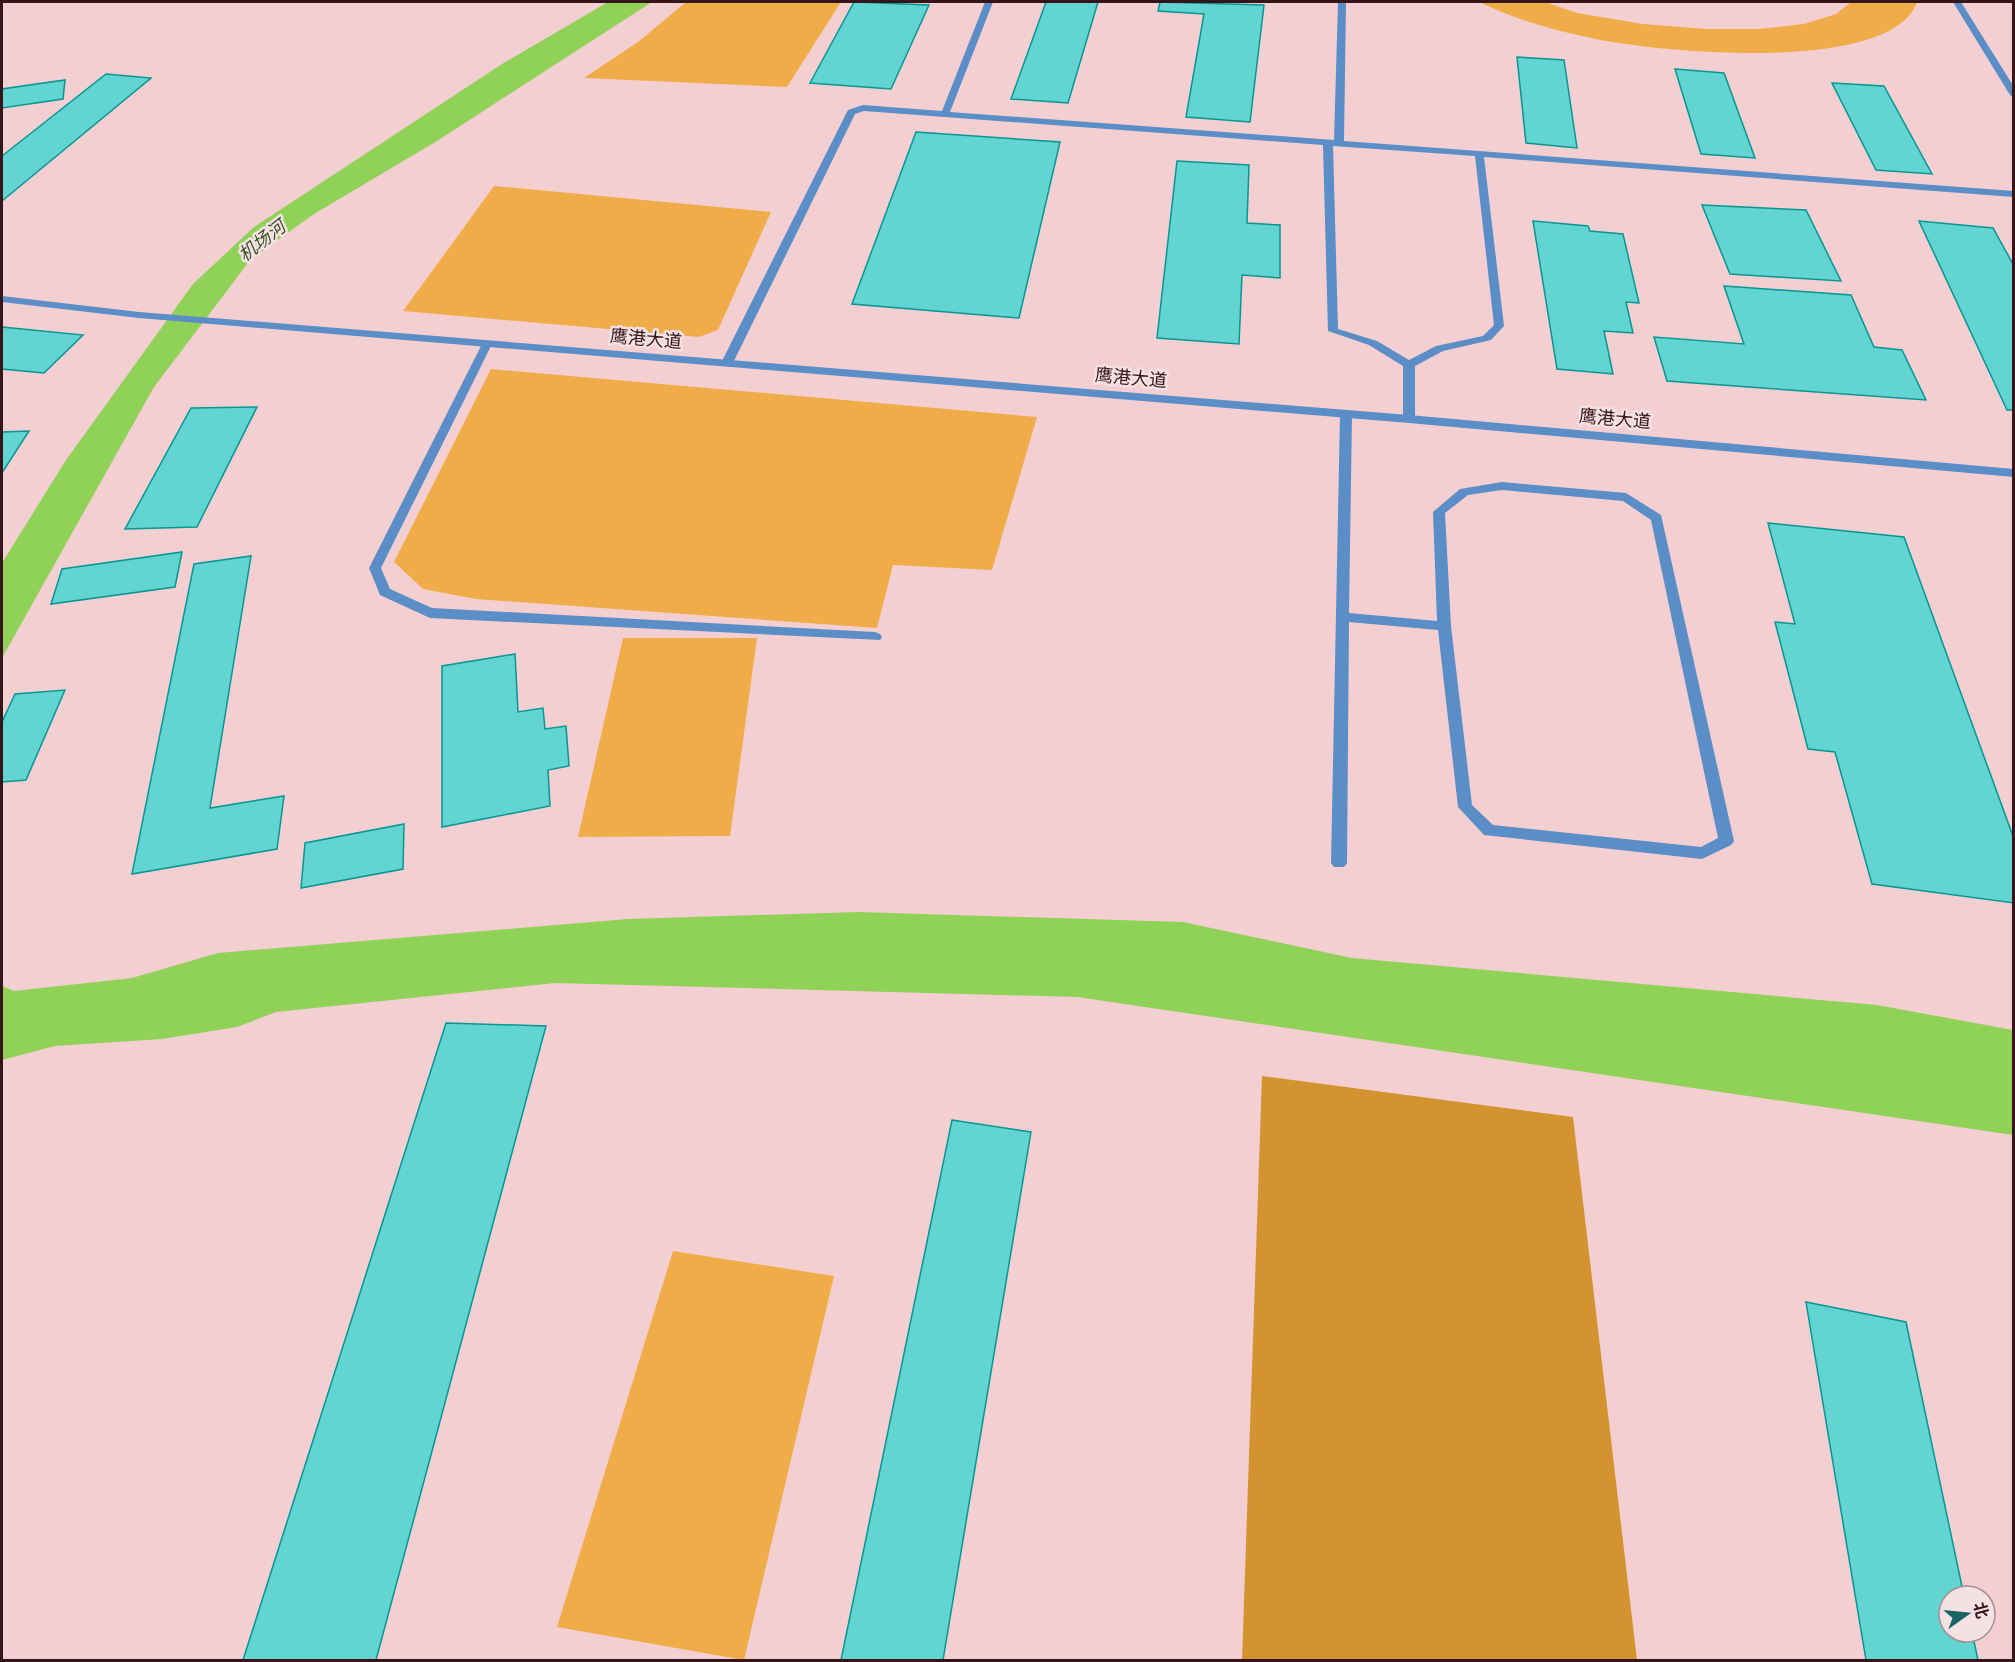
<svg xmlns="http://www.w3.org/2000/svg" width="2015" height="1662" font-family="'Golos Text','Noto Sans SC',sans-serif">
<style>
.green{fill:#f1ac4a}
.forest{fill:#d49331}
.water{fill:#90d158}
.building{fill:#62d4d1;stroke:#069694;stroke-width:1.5}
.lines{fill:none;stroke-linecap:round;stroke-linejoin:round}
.lane{fill:#5b8dc6;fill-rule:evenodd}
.street{fill:#5b8dc6;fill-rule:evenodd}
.labels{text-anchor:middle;stroke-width:5;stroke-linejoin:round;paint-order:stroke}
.far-water-label{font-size:18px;font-style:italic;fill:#375121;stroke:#f4e1e3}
.far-street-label{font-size:18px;fill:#35151a;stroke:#f4e1e3}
</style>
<rect width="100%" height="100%" fill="#f4cfd2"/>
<path class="green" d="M686,2H841L787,87L584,78L638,42Z
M1479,2H1545L1577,13L1643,24L1706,29H1759L1804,24L1836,14L1851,2H1917C1892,75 1657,52 1596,39C1555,31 1516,20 1479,2Z
M494,186L771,212L718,330L699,337L403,311Z
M491,369L1037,417L992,570L893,565L877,628L476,599L423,589L394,562Z
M623,638H757L730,836L578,837Z
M673,1251L834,1276L744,1660L557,1627Z"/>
<path class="forest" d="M1262,1076L1573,1117L1637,1660H1242Z"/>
<path class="water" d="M608,2H652L437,141L314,214L251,259L154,387L2,658V563L66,460L193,284L254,227L502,64Z
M858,912L1183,922L1352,958L1877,1005L2013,1030V1135L1077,997L555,983L276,1012L237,1027L162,1039L55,1046L2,1060V986L14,991L132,978L218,953L628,919Z"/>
<path class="building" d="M854,2L929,5L891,89L810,83Z
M1046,2H1098L1068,103L1011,99Z
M1160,2L1264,5L1250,122L1186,117L1204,14L1158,11Z
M1517,57L1564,60L1577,148L1526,143Z
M1675,69L1724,73L1755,158L1701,154Z
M106,74L151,78L2,201V156Z
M65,80L63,99L2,108V89Z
M1832,83L1884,86L1932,174L1876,170Z
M916,132L1060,142L1019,318L852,304Z
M1177,161L1249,165L1247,223L1280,225V278L1242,275L1239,344L1157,338Z
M1702,205L1806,210L1841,281L1730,274Z
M1533,221L1588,226L1590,231L1623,234L1639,303L1626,302L1633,333L1604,331L1613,374L1557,369Z
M1919,221L1993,228L2014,266V410H2007Z
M1724,286L1851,295L1874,347L1902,350L1926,400L1667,381L1654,337L1744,344Z
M2,327L83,335L44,373L2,369Z
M257,407L197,527L125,529L191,408Z
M29,431L2,473V432Z
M1768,523L1904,537L2014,839V903L1872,884L1835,752L1808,749L1775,622L1795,624Z
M182,552L175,587L51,604L62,569Z
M251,556L210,808L284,796L277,849L132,874L194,564Z
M515,654L518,712L543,708L545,729L566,726L569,766L548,770L550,806L442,827V666Z
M65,690L26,780L2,782V722L15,694Z
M404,824L403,869L301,888L305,843Z
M446,1023L546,1026L376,1660H243Z
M952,1120L1031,1132L943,1660H841Z
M1806,1302L1906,1322L1964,1596H1949V1632H1972L1978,1660H1866Z"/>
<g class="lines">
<path class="lane" d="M985,2H993L950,112L1334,140L1338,2H1346L1344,141L2014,191V197L1484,157L1504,326L1491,340L1443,351L1415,366V419L1409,423L1403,419V366L1369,345L1328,331L1323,145L864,111L855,114L733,363L731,365H723L721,363L848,110L863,105L942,111ZM1333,146L1475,156L1494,325L1483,336L1436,346L1409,360L1377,341L1338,329Z
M1953,2H1961L2014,87V98L2010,95Z
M487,341L492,344L381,568L390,589L432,608L875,632L880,634L882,637L880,640L430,618L380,595L369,568L482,344Z
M1346,410L1352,414L1349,613L1437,621L1433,512L1460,489L1502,482L1626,493L1661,515L1734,841L1731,845L1702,859L1484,835L1458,807L1438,630L1349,622L1347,863L1344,867H1334L1331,863L1340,414ZM1502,490L1623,501L1651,520L1718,838L1701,847L1493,825L1472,805L1451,626L1445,513L1468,495Z"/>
<path class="street" d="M2,296L139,312L1409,415L2014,469V477L1409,423L139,318L2,302Z"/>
</g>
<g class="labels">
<g class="far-water-label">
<text transform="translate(262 241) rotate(-38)" y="6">机场河</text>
</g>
<g class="far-street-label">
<text transform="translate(646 339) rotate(5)" y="6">鹰港大道</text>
<text transform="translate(1131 378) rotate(5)" y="6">鹰港大道</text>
<text transform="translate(1615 419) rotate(5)" y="6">鹰港大道</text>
</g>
</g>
<rect width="2015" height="1662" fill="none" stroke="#35151a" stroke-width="6"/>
<g transform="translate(1967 1614) rotate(75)"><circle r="28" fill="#f4e1e3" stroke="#a88f93" stroke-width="1.5"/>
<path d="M0-4.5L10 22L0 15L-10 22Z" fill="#186664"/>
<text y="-9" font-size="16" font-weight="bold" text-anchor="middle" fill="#35151a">北</text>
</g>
</svg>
